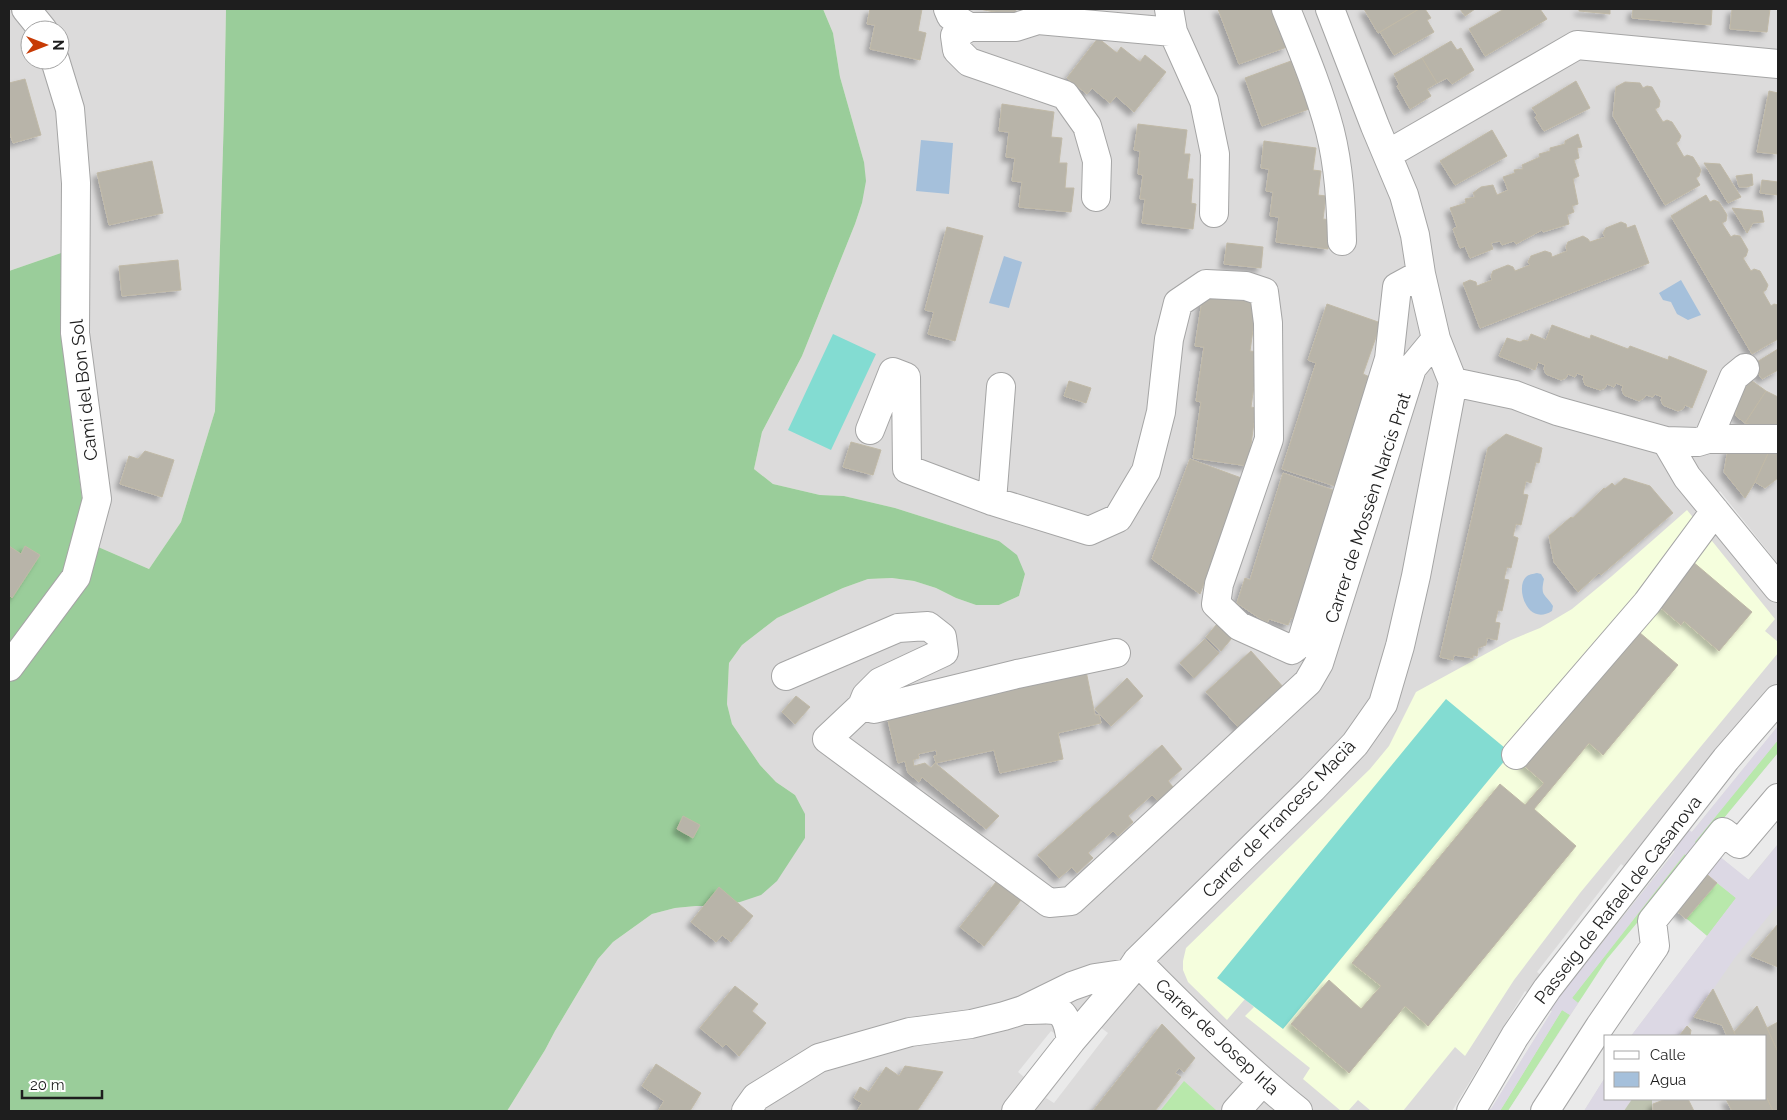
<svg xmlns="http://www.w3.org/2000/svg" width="1787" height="1120" font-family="Raleway,sans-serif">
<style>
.residential{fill:#dcdbdb;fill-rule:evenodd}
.education{fill:#f5fedd}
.construction{fill:#bec3b0}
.grass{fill:#b8e8ab}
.forest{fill:#9acd9a}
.pitch{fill:#83dcd2}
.parking{fill:#eaeaea}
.plaza{fill:#dcd8e4}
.water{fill:#a5c0db}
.building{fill:#b8b4a9;stroke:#c0b9a7;filter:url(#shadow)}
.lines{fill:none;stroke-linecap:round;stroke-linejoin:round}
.minor-casing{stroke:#a5a5a5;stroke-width:30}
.minor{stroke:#fff;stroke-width:28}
.labels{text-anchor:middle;stroke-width:4;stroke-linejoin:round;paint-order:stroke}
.street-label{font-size:18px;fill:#1e1e1e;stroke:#fff}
</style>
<defs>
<filter id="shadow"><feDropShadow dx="-4.5" dy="4.5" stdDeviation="2.5" flood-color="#0004"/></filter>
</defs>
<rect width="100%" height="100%" fill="#efeee4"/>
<path class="residential" d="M9,9H226L224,115L215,411L181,522L149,569L82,540V498L62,338L61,253L9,271ZM30,30H60V60H30Z
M823,9H1778V1111H507L545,1050L555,1031L598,959L613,942L652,914L675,908L696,906H715L791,858L805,838L795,795L776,782L760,765L732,724L727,704L729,663L742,645L777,618L843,588L868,579L892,578L914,581L936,588L956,598L976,605H999L1019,596L1025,574L999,541L895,508L844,496L820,495L773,484L754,469L762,432L802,356L855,224L862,203L864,162L840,77L833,33ZM1606,1036H1766V1099H1606Z"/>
<path class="education" d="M1687,510L1775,619L1765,631L1778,642V653L1580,893L1514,980L1465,1056L1455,1047L1403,1111H1371L1358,1100L1348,1111H1341L1303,1079L1310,1068L1245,1016L1254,1007L1245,999L1227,1020L1188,982L1183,970V961L1186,948L1370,769L1389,746L1416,692L1511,640L1540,628L1572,609L1612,576Z"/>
<path class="construction" d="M1632,1099H1652V1111H1624Z"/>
<path class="grass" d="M1778,740V753L1700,847L1694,842Z
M1685,854L1691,858L1578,1003L1572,998Z
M1717,883L1736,898L1707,936L1686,919Z
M1562,1010L1570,1015L1508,1111H1500Z
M1184,1081L1217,1111H1160Z"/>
<path class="forest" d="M226,9H823L833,33L840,77L864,162L866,181L862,203L855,224L802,356L762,432L754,469L773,484L820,495L844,496L895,508L999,541L1017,555L1025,574L1019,596L999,605H976L956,598L936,588L914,581L892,578L868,579L843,588L777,618L742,645L729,663L727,704L732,724L760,765L776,782L795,795L805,814V838L777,881L761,895L740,902L715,906H696L675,908L652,914L613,942L598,959L555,1031L545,1050L507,1111H9V271L61,253L62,338L82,498V540L149,569L181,522L215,411L224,115Z"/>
<path class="pitch" d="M833,334L876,354L831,450L788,430Z
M1446,699L1511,753L1283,1029L1217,978Z"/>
<path class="parking" d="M1720,491L1778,564V575L1714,496Z
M1778,710V726L1691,833L1684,826Z
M1778,753V844L1748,880L1719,856L1674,908L1707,936L1631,1036H1606V1076L1584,1111H1508L1607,959Z
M1668,846L1675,851L1566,988L1557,982Z
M1621,864L1630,871L1546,979L1537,972Z
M1525,991L1533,996L1463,1111H1452Z
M1543,1005L1552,1011L1491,1109L1482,1104Z
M1100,1027L1108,1033L1054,1103L1046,1098Z
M1051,1031L1058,1036L1024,1077L1018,1072Z"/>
<path class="plaza" d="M1778,726V740L1695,842L1700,847L1691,858L1684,854L1572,998L1578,1003L1570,1015L1562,1010L1500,1111H1478L1482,1104L1491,1109L1552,1011L1543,1005L1557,982L1567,987L1675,852L1668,846L1684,826L1692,832Z
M1778,844V904L1734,959L1694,1017L1679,1036H1631L1736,898L1703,871L1719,856L1749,880Z
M1606,1076V1099H1632L1623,1111H1584Z"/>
<path class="water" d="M921,140L953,143L949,194L916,191Z
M1004,256L1022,262L1009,308L989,303Z
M1681,280L1701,315L1688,320L1677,314L1671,302L1663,300L1659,293Z
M1537,573L1541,574L1544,579C1540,597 1545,593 1553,606L1552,611C1527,627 1515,587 1526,577C1529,574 1533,574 1537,573Z"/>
<path class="building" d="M870,9H922L918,31L926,33L920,60L870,49L875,25L867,24Z
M979,9H1016L1015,16Z
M1218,9H1272L1287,47L1239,64Z
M1364,9H1419L1378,33Z
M1419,9H1425L1431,18L1427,20L1434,32L1394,55L1380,32Z
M1460,9H1475L1465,16Z
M1504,9H1540L1547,19L1485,56L1469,29Z
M1579,9H1610V14L1579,11Z
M1633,9H1712L1711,25L1632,18Z
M1732,9H1770L1767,32L1730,29Z
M1098,38L1117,53L1121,47L1140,62L1145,55L1166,72L1134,112L1116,96L1110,103L1092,88L1087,94L1067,78Z
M1451,41L1457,50L1461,48L1474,70L1452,84L1447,78L1437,83L1422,58Z
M1422,58L1437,83L1427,89L1431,96L1410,109L1397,86L1399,84L1394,74Z
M1291,61L1309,109L1262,126L1245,78Z
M25,79L41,135L13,143L9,131V83Z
M1576,81L1590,108L1544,131L1535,117L1537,115L1532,108Z
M1625,82L1640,83L1643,88L1647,86L1652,87L1660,101L1659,107L1655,109L1663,122L1667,120L1672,122L1681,136L1679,141L1676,143L1684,157L1687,155L1693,157L1701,170L1699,176L1696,178L1700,185L1665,205L1613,116L1616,87Z
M1769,91L1778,93V154L1757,152Z
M1002,104L1054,112L1051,137L1062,138L1059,163H1067L1065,188H1074L1071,212L1019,207L1022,182L1012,181L1015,158L1006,157L1009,132L999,131Z
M1138,124L1187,130L1184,154H1190L1187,179H1193L1191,203L1196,204L1193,229L1142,223L1145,199H1140L1143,175L1138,174L1140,151L1134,150Z
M1492,130L1507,156L1455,185L1440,161Z
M1578,134L1582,147L1577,148L1579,158L1574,160L1579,176L1573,179L1578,204L1572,206L1574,212L1567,215L1569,224L1543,232L1542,230L1516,244L1514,241L1502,245L1500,241L1491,243L1493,249L1470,258L1465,246L1460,248L1453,229L1457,227L1450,208L1466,203L1465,199L1475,197L1473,193L1481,187L1493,185L1497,195L1508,190L1503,177L1515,173L1514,170L1523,169L1522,165L1540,157L1539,154L1550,151V148L1565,144V141Z
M1264,141L1316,148L1313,170L1321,171L1318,195L1326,196L1323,219L1332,220L1328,249L1276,242L1279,217L1270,216L1273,192L1266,191L1269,169L1261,168Z
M152,161L163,213L109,225L97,173Z
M1704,163L1720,164L1741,197L1728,203Z
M1752,174L1753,185L1747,187H1739L1736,176Z
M1762,180L1778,182V195L1760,193Z
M1706,195L1710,202L1714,200L1719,202L1727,215L1726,221L1722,223L1731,237L1734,235L1740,236L1748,250L1746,256L1743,258L1751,271L1754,269L1760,271L1768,285L1766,290L1763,292L1771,306L1774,304L1778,305V339L1752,354L1671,216Z
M1732,208L1762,211L1764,222L1753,223L1747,233Z
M1621,222L1626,224L1627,228L1635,225L1649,263L1480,328L1463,283L1470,280L1476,282L1477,286L1492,280L1491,276L1493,271L1508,265L1513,267L1515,271L1530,265L1528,262L1531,256L1545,251L1551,253L1552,257L1567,251L1566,247L1568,242L1583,236L1588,239L1590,242L1605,237L1603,233L1606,228Z
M947,227L983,236L955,341L928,334L934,312L925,310Z
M1227,243L1263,247L1261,268L1224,264Z
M178,260L181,290L122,296L119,266Z
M1204,288L1258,295L1250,351L1259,352L1251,407L1256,408L1248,466L1193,458L1201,402L1196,401L1204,347L1195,346Z
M1327,304L1381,323L1363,374L1372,378L1335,486L1282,469L1316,363L1308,360Z
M1552,325L1590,339L1591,335L1628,349L1630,346L1668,360L1669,356L1707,371L1692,408L1685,405L1683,409L1678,411L1663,405L1661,400L1662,397L1655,394L1653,397L1646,395L1644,398L1639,401L1624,395L1622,390L1623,386L1616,383L1614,387L1607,384L1605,388L1600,390L1585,385L1583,379L1584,376L1577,373L1575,377L1568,374L1566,378L1561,380L1546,374L1544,369L1545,365L1538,362L1535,370L1499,356L1507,338L1520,342L1524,340L1528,341L1531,334L1546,340Z
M1778,349V370L1762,379L1752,365Z
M1748,378L1766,391L1745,423L1736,416V410L1732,407Z
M1069,381L1091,388L1086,403L1064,396Z
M1766,391L1778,397V425H1752L1745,423Z
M1506,434L1542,448L1539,463L1536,462L1531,483L1526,481L1523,494L1528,495L1521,525L1516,524L1513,536L1518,538L1511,568L1507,567L1504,579L1509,580L1502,611L1498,610L1495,622L1500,623L1497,640L1487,638L1486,645L1478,648L1477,656L1473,655V658L1454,655L1453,660L1440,657L1488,448Z
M851,442L881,450L873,475L843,467Z
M1771,447L1755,482L1745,498L1724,472L1728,449Z
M1771,447H1778V478L1765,488L1755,482Z
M145,451L174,460L162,497L120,484L129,456L138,459Z
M1190,459L1244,479L1200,594L1152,559Z
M1283,473L1336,491L1296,619L1291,618L1288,625L1269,619L1267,623L1237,603L1245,578L1250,580Z
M1624,478L1650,486L1673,513L1601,575L1599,573L1578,592L1554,562L1549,536L1571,517L1573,518L1604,488L1605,489L1612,483L1615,486Z
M9,546L21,554L25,546L40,555L12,598L9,595Z
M1692,561L1752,612L1719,651L1684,621L1681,625L1656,604Z
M1217,624L1232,638L1221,651L1206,637Z
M1633,627L1678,665L1603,755L1589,743L1534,809L1576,846L1428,1026L1405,1006L1349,1073L1291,1024L1329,980L1361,1009L1381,986L1352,963L1500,784L1525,805L1544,783L1521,763Z
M1205,639L1219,653L1194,678L1180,663Z
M1251,651L1284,688L1240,729L1206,692Z
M1086,671L1095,715H1099L1101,723L1058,733L1063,759L1000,773L994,750L936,763L934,756L937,755L936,750L918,754L919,758L913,760L914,766L925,763L931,768L935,763L999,816L986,829L922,777L919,782L908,773L905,761L898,763L887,716L909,711V716L924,712L922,701Z
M1127,678L1143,696L1111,726L1095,709Z
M796,696L810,707L795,724L782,712Z
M1162,745L1182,769L1168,781L1173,787L1158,801L1152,795L1128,816L1133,822L1118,836L1113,831L1088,853L1093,858L1077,873L1072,867L1059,878L1038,855Z
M683,816L700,825L693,838L677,829Z
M1703,871L1717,883L1686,919L1673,908Z
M996,882L1021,900L984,946L960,927Z
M719,887L753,916L731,942L722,935L716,942L691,922Z
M1778,924V967L1751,956Z
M735,986L758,1004L752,1011L766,1023L739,1056L726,1044L723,1047L700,1028Z
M1713,989L1734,1032L1736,1036H1727L1722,1025L1694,1017Z
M1757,1006L1778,1052V1111H1773L1766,1096V1036H1736L1734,1032Z
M1778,1022V1052L1767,1028Z
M1162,1024L1195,1058L1184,1072L1179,1068L1175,1073L1181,1077L1155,1111H1093Z
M1687,1026L1691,1030L1690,1036H1679Z
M656,1064L701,1093L690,1111H658L664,1101L642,1086Z
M905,1066L943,1072L917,1111H857L862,1103L854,1098L860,1087L869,1092L886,1067L899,1076Z
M1766,1096L1773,1111H1732L1726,1099H1766Z
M1666,1099H1688L1694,1111H1653V1104Z"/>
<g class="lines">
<defs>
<path id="minor" d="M26,9L43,30
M948,9L951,16L969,27H1016L1038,20
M1039,9L1038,20L1173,32
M1169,9L1173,32L1204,101L1215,154L1214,213
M1286,9C1302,49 1319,89 1330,131C1339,167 1341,204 1342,241
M1330,9L1375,126L1404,195L1415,235L1421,274L1436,339L1453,382
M969,27L955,36L957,50L969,62L1065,95L1087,126L1097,161L1096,197
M1388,154L1577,45L1778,64
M1453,382L1515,395L1557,411L1666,441L1698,442L1708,439H1778
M870,430L893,372L906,377L907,469L992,501L1089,531L1118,518L1146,471L1161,412L1169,339L1178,303L1206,284L1246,286L1264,292L1268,323L1269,439L1219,584L1216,604L1239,626L1292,650L1301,643L1389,359L1397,287L1421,274
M1708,439L1734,377L1745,368
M1666,441L1687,477L1778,588
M992,501L1001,387
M9,667L76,577L97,499L75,333L76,183L70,109L55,60
M786,676L898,628L928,626L942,637L944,652L880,682L866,696L862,706L874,709L1017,674L1116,653
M862,706L827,739L1049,903L1071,901L1308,682L1319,663L1412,368L1436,339
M1516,755L1647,603L1715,511
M1137,961C1188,1013 1241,1065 1298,1111
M1024,1010C1057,1010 1065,1003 1071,1041
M746,1111L756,1097L819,1058L910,1032L971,1024L1004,1016L1023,1010L1072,986L1095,978L1129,973
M1016,1111L1071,1041L1129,973L1137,961L1312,789L1355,744L1383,704L1400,646L1416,576L1453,382
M1236,1111L1262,1082
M1471,1111L1515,1036L1547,989L1726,759L1778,699
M1545,1111L1600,1026L1655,946L1652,921L1723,832L1739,844L1778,798"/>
</defs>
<use href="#minor" class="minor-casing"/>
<use href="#minor" class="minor"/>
</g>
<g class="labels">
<g class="street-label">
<text transform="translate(84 390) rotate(-96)" y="6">Camí del Bon Sol</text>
<text transform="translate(1368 508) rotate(-72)" y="6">Carrer de Mossèn Narcís Prat</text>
<text transform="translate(1279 819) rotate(-46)" y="6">Carrer de Francesc Macià</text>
<text transform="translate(1618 900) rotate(-52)" y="6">Passeig de Rafael de Casanova</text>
<text transform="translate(1217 1037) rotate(43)" y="6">Carrer de Josep Irla</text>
</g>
</g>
<rect width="1787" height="1120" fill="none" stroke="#1e1e1e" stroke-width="20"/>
<rect x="1604" y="1035" width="162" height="65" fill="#ffffff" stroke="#a5a5a5"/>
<rect x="1614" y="1051" width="25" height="8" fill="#ffffff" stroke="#a5a5a5"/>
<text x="1650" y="1060" font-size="15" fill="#1e1e1e">Calle</text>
<rect x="1614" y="1072" width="25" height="15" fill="#a5c0db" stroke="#a5a5a5"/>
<text x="1650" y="1085" font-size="15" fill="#1e1e1e">Agua</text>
<g transform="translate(45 45) rotate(90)"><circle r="24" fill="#ffffff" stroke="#a5a5a5"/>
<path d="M0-4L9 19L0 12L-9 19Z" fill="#c73b05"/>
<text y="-8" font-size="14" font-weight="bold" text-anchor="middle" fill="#1e1e1e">N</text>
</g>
<path d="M22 1090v8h80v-8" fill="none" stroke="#1e1e1e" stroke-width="2.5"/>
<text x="30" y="1090" font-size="15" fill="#1e1e1e" stroke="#ffffff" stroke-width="4" paint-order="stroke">20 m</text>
</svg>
